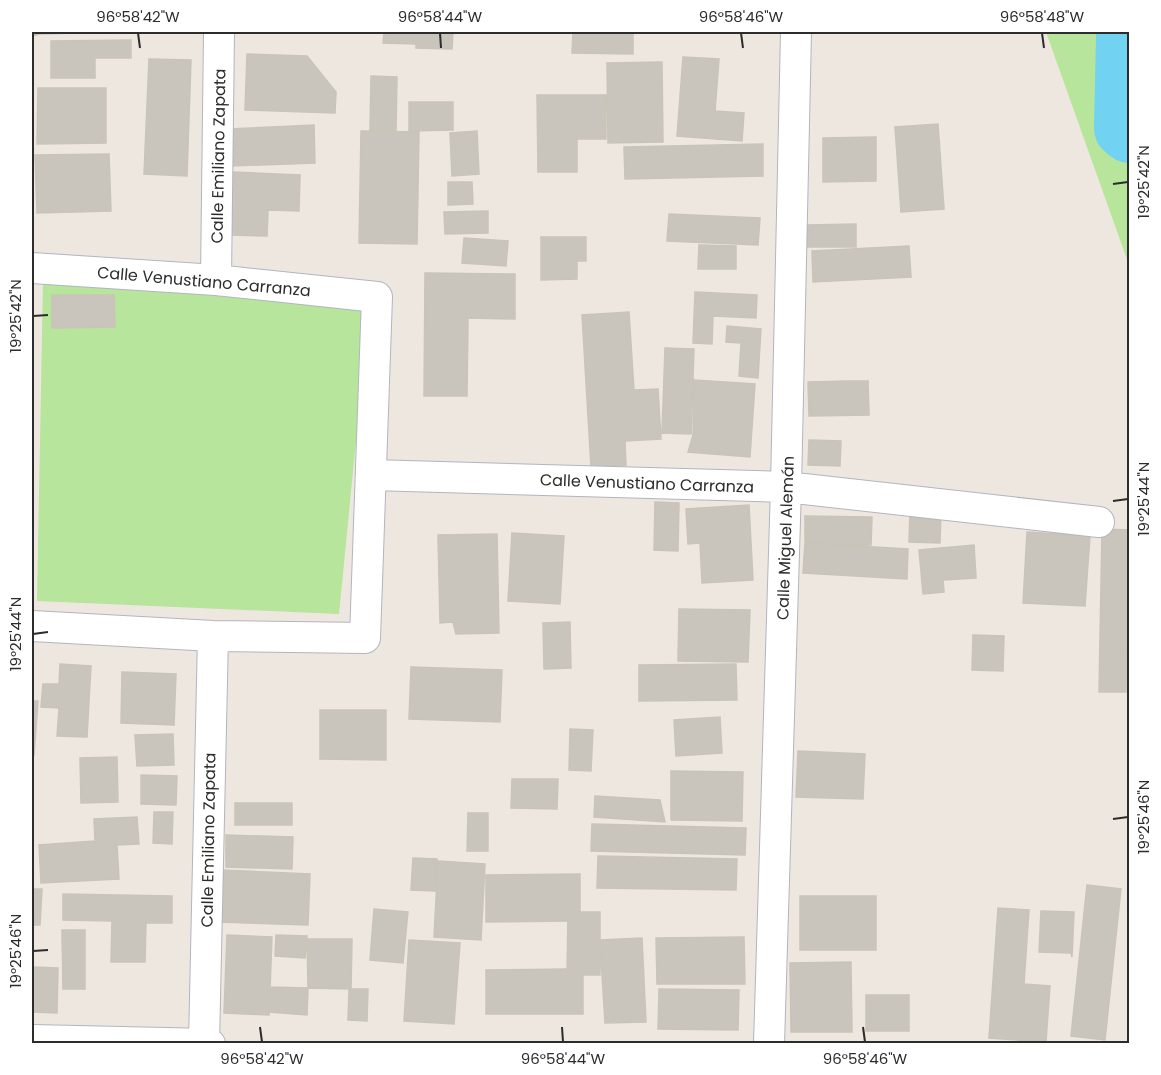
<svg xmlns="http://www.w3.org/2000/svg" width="1161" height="1075" font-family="Poppins,sans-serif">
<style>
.green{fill:#b6e59b}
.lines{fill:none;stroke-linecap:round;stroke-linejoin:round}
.river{stroke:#71d2f1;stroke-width:62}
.building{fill:#c9c5bd;stroke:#cac3b8;stroke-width:1.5}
.minor-casing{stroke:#b2b5c0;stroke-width:32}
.minor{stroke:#fff;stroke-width:30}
.ticks{fill:none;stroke:#2c2c2c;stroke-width:2}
.labels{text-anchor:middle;stroke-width:4.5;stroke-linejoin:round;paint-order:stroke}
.street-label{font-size:16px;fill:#2c2c2c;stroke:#fff}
.neatline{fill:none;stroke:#2c2c2c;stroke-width:2}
.ticks-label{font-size:15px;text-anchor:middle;fill:#2c2c2c}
</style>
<rect width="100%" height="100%" fill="#eee7df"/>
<path class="green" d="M1046,32H1129V265Z
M43,281L369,309L339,614L37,601Z"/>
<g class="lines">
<path class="river" d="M1130,37L1127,38L1125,128L1130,132"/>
</g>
<path class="building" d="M32,32H76V33L40,34L32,36Z
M384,32H415V44L383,43Z
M416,32H453L452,49L416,48Z
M573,32H633V54L572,53Z
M131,40V58H95V78H51V41Z
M247,54L307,56L336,92L335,113L245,110Z
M683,57L719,59L715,111L744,113L742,141L677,136Z
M149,59L191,60L187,176L144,174Z
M662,62L663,142L608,143L607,63Z
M371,76L397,77L396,130H370Z
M38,88H106V143L37,144Z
M537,95H606V139H577V172H538Z
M409,102H453V130L409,131Z
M938,124L944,209L901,212L895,127Z
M314,125L315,163L231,166L230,129Z
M361,131L419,132L417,244L359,243Z
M477,131L479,174L452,176L450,133Z
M876,137V181L823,182V138Z
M763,144V176L625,179L624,147Z
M109,154L111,211L37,213L35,155Z
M233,172L300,175L299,211L268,210L267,236L231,235Z
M448,182H472L473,204L448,205Z
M488,211V233L445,234L444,212Z
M669,214L760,218L758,245L667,241Z
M856,224V247H807V225Z
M541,237H586V261H577V279L541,280Z
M464,238L508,241L506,266L462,263Z
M699,245L736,246V269H698Z
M909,246L911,277L813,282L812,251Z
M425,273L515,274V319L468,318L467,396H424Z
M695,292L757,295L756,318L713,316L712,344L693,343Z
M52,295H114L115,327L52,328Z
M629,312L634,390L658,389L661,439L625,441L626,465L591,467L582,315Z
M727,326L761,329L758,378L739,376L741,343L726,342Z
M665,348L694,349L691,434L662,433Z
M694,380L755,384L750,457L688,452L693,435Z
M849,381H868L869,415L809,416L808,382Z
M809,440L841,441L840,466L808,465Z
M655,502L679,503L678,551L654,550Z
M749,505L753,580L702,583L700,543L688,544L686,509Z
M910,511L941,512L940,543L909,542Z
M805,516L872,517L871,545L805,543Z
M1102,529L1129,530L1126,692H1099Z
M1027,532L1090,536L1085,606L1023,603Z
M512,533L564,536L560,604L508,601Z
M497,534L499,633L456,634L453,622L440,623L438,535Z
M805,543L908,549L907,579L803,573Z
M974,545L976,578L943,580L944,592L923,594L919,550Z
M679,609L750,610L748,662L678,661Z
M570,622L571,668L544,669L543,623Z
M973,635L1004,636L1003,671L972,670Z
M60,664L91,666L87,737L57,736L59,708L41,707L43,684H59Z
M736,664L737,700L639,701V665Z
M411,667L502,670L500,722L409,719Z
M122,672L176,674L174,725L121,723Z
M32,701H38L34,755H32Z
M320,710H386V760L320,759Z
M720,717L722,753L676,756L674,720Z
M570,729L593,730L591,771L569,770Z
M173,734L174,765L137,766L135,735Z
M798,751L865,754L863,799L796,797Z
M117,757L118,802L81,803L80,758Z
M671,771L743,772L742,821L671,820Z
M141,775L177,776L176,805L141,804Z
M512,779H558L557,809L511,808Z
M595,796L660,800L665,822L594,817Z
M235,803H292V825H235Z
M154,812H173L172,844L153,843Z
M468,813H488V851H467Z
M137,817L139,844L117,845L119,879L41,883L39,845L95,841L94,819Z
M592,824L746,828L745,855L591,851Z
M226,835L293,837L292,869L226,867Z
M598,856L737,859L736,890L597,888Z
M413,858L437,859L435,891L411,890Z
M438,861L485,864L481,940L434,937Z
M220,870L310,874L308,925L218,922Z
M580,874V912H568V921L486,922V875Z
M1087,885L1121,889L1105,1040L1071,1036Z
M32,889H42L40,925H32Z
M63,894L172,896V923H146L145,962H111L112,921L63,920Z
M800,896H876V950H800Z
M998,908L1029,910L1024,984L1050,986L1046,1042L989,1038Z
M374,909L408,912L403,963L370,960Z
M1041,911L1074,912L1072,957L1071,953L1039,952Z
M568,912H600V975H567Z
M62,930H85V989H63Z
M227,935L272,937L269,1015L224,1013Z
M276,935L307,936L305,958L275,956Z
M744,937L745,984H657L656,938Z
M642,938L646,1022L605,1023L600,940Z
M307,939H352L351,989L308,988Z
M409,940L460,943L454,1024L404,1021Z
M851,962L852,1032H791L790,963Z
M32,967L58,968L57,1013L32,1012Z
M568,969L567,975L583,976V1014H486V970Z
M270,987L308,988L307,1015L269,1012Z
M349,989H368L367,1021L348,1020Z
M659,989L739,990L738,1030L658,1029Z
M866,995H909V1031H866Z"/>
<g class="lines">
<defs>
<path id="minor" d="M32,268L216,280L377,297L365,638L213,636L32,626
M216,280L219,32
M372,475L786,487L1099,522
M32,1040L210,1044
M204,1044L213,636
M769,1044L786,487L796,32"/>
</defs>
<use href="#minor" class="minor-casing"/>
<use href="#minor" class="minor"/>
</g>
<path class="ticks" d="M138,33L140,48M440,33L441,48M741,33L743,48M1042,33L1044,48M1113,184L1128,182M33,316L48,315M1113,501L1128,499M33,634L48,632M1113,819L1128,817M33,951L48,950M260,1027L262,1042M562,1027L563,1042M863,1027L865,1042"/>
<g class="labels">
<g class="street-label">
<text transform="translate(218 156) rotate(-89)" y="6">Calle Emiliano Zapata</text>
<text transform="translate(204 281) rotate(5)" y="6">Calle Venustiano Carranza</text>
<text transform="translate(647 483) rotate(2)" y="6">Calle Venustiano Carranza</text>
<text transform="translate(785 538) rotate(-88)" y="6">Calle Miguel Alemán</text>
<text transform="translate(208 840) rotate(-89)" y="6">Calle Emiliano Zapata</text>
</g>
</g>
<rect width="1161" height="1075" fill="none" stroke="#ffffff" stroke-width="66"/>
<rect x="33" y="33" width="1095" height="1009" class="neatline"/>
<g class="ticks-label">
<text x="138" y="22">96°58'42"W</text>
<text x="440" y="22">96°58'44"W</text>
<text x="741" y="22">96°58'46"W</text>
<text x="1042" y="22">96°58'48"W</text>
<text transform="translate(1144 182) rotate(-90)" y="5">19°25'42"N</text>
<text transform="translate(16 316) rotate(-90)" y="5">19°25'42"N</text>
<text transform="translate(1144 499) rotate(-90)" y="5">19°25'44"N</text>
<text transform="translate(16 634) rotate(-90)" y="5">19°25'44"N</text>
<text transform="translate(1144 817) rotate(-90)" y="5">19°25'46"N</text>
<text transform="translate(16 951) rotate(-90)" y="5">19°25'46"N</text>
<text x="262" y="1064">96°58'42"W</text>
<text x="563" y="1064">96°58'44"W</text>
<text x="865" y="1064">96°58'46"W</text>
</g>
</svg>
